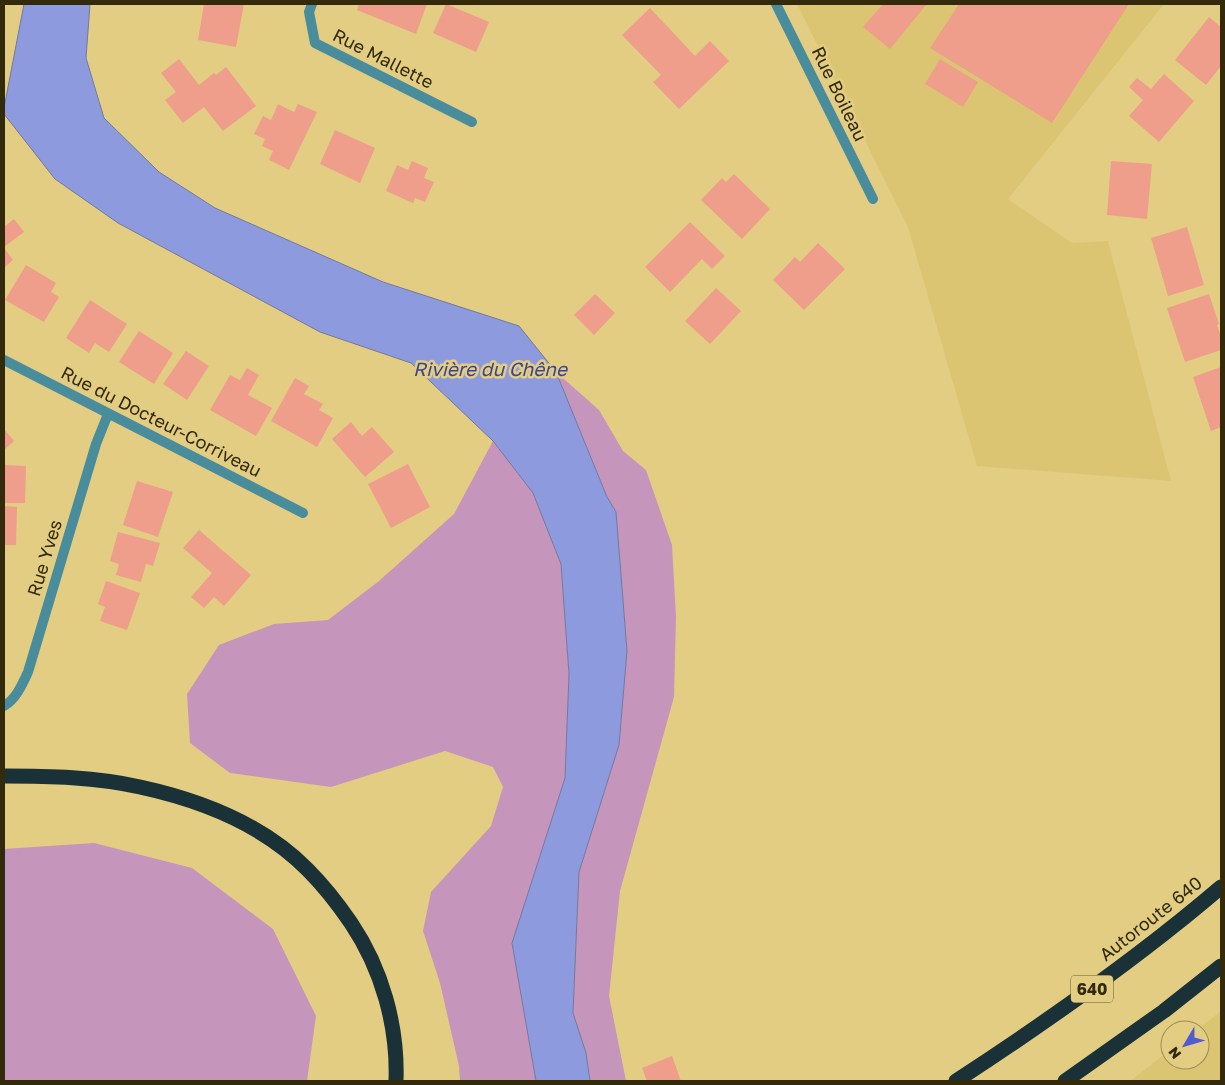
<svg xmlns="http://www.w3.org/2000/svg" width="1225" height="1085" font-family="'Golos Text',sans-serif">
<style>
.built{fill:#dcc572}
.green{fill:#c695bb}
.water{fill:#8d9bde;stroke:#72799f}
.building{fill:#ee9e8b}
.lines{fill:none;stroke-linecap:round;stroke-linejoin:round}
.minor{stroke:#498c9b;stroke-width:10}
.motorway{stroke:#193137;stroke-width:15}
.labels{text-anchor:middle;stroke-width:5;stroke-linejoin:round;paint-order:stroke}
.shield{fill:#e2cd83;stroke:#675b2f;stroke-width:1}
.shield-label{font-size:16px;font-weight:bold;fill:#322a0b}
.street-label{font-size:18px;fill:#322a0b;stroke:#e2cd83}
.water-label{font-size:19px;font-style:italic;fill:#3b4594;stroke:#e2cd83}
</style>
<rect width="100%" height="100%" fill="#e2cd83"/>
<path class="built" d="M797,4H1164L1008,199L1072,243L1108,241L1171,481L977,466L908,227Z
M1221,1011V1081H1130L1170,1050V1060H1200V1030H1197Z"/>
<path class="green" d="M556,372L599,410L623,451L646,470L672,545L676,617L674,697L620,891L609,996L626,1081H590L586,1053L573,1013L579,872L619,745L616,512L607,497Z
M493,441L533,493L561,564L569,674L565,778L512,943L536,1081H460L459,1066L440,983L423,931L431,892L491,826L503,787L493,767L445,751L331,787L230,773L190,743L187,694L219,645L274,624L328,620L379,581L454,514Z
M94,843L192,868L273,929L316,1016L307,1081H4V849Z"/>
<path class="water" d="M24,4H90L86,58L104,118L159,172L215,208L383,282L519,326L556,372L607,497L616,512L627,651L619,745L579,872L573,1013L586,1053L590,1081H536L512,943L565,778L569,674L561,564L533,493L493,441L411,363L320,332L118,223L55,179L4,114V108Z"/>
<path class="building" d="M204,4H244L236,47L198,40Z
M359,4H427L416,34L357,10Z
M446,4L489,22L476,52L433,33Z
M883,4H925L926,5L890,49L863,27Z
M959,4H1129L1052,123L930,48Z
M650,8L695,56L710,41L729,61L679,109L653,82L661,75L622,35Z
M1209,17L1221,27V66L1206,85L1175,60Z
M179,59L199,85L214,73L216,75L226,67L256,106L223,131L204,107L183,123L165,100L176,92L161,73Z
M940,59L978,82L963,107L925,84Z
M1164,74L1194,101L1159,142L1129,116L1143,100L1129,87L1137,78L1151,89Z
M278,104L294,112L298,104L317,112L289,170L269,160L273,151L262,146L265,139L254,134L263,116L271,120Z
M335,130L375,148L360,183L320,164Z
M412,161L428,168L424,178L434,182L425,202L415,198L413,203L386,191L397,165L408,170Z
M1111,161L1152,164L1147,219L1107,215Z
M734,174L770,209L742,239L701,200L722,178L726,182Z
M14,219L24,232L4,247V227Z
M690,222L725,256L712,269L702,259L670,292L645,267Z
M1187,227L1204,285L1168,296L1151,238Z
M818,243L845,269L804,310L773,280L795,257L800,262Z
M4,248L13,260L4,268Z
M26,265L56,283L51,292L59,297L44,322L5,300Z
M716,288L741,311L710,344L685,321Z
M595,294L615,313L594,335L574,315Z
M1209,294L1219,324L1217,325L1221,337V350L1185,362L1167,308Z
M90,300L127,324L109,352L95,343L89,353L66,338Z
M139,331L173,353L154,384L119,362Z
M186,351L209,366L187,400L163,384Z
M1221,367V427L1211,431L1193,377Z
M247,368L259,375L248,395L272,408L256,436L210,410L230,375L240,380Z
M295,378L309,386L304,394L323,404L319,410L333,418L317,447L271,421Z
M351,422L362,436L372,427L394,452L365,477L332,439Z
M4,429L14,441L4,450Z
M408,464L430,507L391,528L368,484Z
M4,465L26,466L25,503H4Z
M137,481L173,492L158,537L123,525Z
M4,506L17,507L16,545H4Z
M199,530L251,575L224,606L214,597L204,608L191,597L212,573L183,548Z
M118,532L160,543L153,566L146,564L141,582L116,575L119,564L110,561Z
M106,581L140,593L127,630L100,621L105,607L98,604Z
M672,1056L681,1081H647L642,1068Z"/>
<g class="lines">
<path class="minor" d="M312,4L309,12L315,43L472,122
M776,4L873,199
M4,360L303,513
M4,706C16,699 22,685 28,672L96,444L108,414"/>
<path class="motorway" d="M4,776C49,776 96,777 140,787C200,800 264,825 308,870C324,886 338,904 351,923C382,969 398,1026 396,1081
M956,1081C1048,1021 1138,958 1221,887
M1065,1081L1164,1011L1221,966"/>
</g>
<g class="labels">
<rect class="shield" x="1071" y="975.5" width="42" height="27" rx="4"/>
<g class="shield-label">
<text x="1092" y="995">640</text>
</g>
<g class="street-label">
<text transform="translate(383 59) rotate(27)" y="6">Rue Mallette</text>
<text transform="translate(839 94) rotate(64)" y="6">Rue Boileau</text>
<text transform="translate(161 422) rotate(27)" y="6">Rue du Docteur-Corriveau</text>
<text transform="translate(45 558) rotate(-73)" y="6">Rue Yves</text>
<text transform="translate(1151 919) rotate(-38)" y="6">Autoroute 640</text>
</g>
<g class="water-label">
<text x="490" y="376">Rivière du Chêne</text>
</g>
</g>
<rect width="1225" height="1085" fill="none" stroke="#322a0b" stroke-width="10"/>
<g transform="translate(1185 1045) rotate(232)"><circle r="24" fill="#e2cd83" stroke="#9c8c53"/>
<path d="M0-4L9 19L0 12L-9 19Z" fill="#505cd2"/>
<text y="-8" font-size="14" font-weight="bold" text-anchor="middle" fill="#322a0b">N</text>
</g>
</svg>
